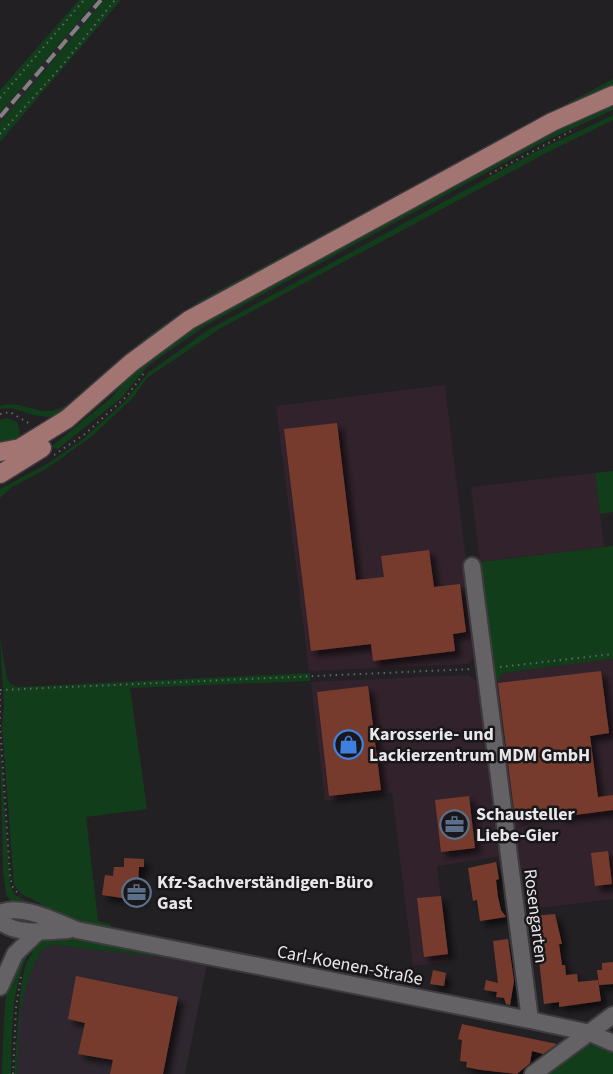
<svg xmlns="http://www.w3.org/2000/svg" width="613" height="1074" font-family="'Source Sans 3',sans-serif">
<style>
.commercial{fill:#32222c}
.built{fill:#2e272f}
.green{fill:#123d1b}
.building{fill:#773b2f;filter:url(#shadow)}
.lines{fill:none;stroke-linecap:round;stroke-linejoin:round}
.minor-casing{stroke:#3d3b3d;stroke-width:20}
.major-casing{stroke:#3d3b3d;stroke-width:21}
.path{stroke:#666467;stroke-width:2;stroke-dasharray:1.5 4.5;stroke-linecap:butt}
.minor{stroke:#646265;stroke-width:16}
.major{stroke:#a27573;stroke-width:18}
.rail{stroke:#828082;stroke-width:4;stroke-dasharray:12 6;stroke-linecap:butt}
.labels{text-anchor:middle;stroke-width:5;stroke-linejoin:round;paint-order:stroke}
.poi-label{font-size:18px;font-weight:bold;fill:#e9e7e9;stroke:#191719;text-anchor:start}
.street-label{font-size:18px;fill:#e9e7e9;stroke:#191719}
</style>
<defs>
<filter id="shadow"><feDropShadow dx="5.5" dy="5.5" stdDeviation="3" flood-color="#0009"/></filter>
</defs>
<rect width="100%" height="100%" fill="#222023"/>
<path class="commercial" d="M445,385L477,654L468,664L309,671L276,406Z
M595,473L604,547L480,562L471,487Z
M613,659V899L523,910L494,684L503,673Z
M469,675L481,685L502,856L437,866L449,962L413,966L392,793L325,801L311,682Z"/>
<path class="built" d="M97,0H104L0,123V113Z
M54,945L168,957L207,964L185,1074H17L19,1015L29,972L42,949Z"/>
<path class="green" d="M79,0H97L0,113V90Z
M104,0H121L0,142V123Z
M613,79V88L219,295L58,418L33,415L12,408L0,409V406C20,399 38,417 58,409C83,401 103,374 122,357C148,335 176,316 205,298Z
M613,102V110L543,142L205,326L148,366L121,398L58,449L51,447L112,397L132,372L196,324L541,135Z
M613,115V120L546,153L221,328L147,378L133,398L91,437L46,469L12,487L0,498V489L47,464L82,440L125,401L149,372L208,330L537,151Z
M7,418L17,422L20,432L18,440L0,449V420Z
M613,471V512L600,514L595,473Z
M613,546V659L503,673L494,684L480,562Z
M0,639L7,678L10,684L18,687L310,673V681L130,688L147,809L86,817L98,921L111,924L110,930L62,918L43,909L40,903L21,894L14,885L2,726L4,707Z
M0,742L10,885L15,895L37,906L13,903L6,895L3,870Z
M60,937L174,955L181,959L54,945L42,949C18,990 19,1028 17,1074H14L21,985L26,964L39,940Z
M31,948C10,987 12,1031 11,1074H2C3,1049 3,985 14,965C17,959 26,953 31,948Z
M586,1043L613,1053V1074H541Z"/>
<path class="building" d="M337,423L356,580L384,577L381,556L429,550L434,587L460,584L466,632L453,634L455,651L373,661L371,644L311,651L284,429Z
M601,671L609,733L590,736L598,797L613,795V810L560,817L559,812L515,818L498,683Z
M368,686L381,790L329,796L317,692Z
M469,796L475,848L441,852L435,800Z
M608,851L612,884L595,886L591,853Z
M124,858L144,859V867H139L138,885L144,886L142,901L102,895L105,875L113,876L114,867H124Z
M496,862L499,879L496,880L498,897L501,910L506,917L480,921L477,900L473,901L468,868Z
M441,896L448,954L424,957L417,898Z
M555,914L562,944H559L562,965H565L566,975L577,974L578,982L598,980L601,1001L559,1007V1002L544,1004L534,916Z
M508,939L514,981L510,1005L506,1004L504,998L496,997L497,992L484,990L486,980L498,983L493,941Z
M613,962V984L599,985L597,970H602V963Z
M433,970L446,973L444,986L430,984Z
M76,976L178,997L163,1074H110L113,1060L78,1054L85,1023L68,1019Z
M462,1024L489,1030L557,1044L543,1054L532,1051L530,1063L517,1074L481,1070L466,1067L467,1062L460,1061L462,1040L458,1039Z"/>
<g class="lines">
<defs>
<path id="minor" d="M472,566L530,1020
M0,913C22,903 56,922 77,930L530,1020L590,1033L613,1043
M0,921C16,936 48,931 68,930
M0,987L15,954L39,931
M533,1074L613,1015"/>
<path id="major" d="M0,452L20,448L67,419L131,363L189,320L552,122L613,95
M0,474L42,448"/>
</defs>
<use href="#minor" class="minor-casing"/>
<use href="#major" class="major-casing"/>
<path class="path" d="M0,98L84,0
M0,134L60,68L115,0
M490,174L575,129
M0,414L10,412L30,424
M54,455L85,434L127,396L144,373
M500,667L613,654
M0,690L473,669
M0,693V723
M0,725L10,875L12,886L20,896
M13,1074L16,1008L21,976"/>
<use href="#minor" class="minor"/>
<use href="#major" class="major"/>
<path class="rail" d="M0,117L101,0"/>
</g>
<defs>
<symbol id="shop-ring" viewBox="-11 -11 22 22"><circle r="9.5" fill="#191719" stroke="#3f7fe0" stroke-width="1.5"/><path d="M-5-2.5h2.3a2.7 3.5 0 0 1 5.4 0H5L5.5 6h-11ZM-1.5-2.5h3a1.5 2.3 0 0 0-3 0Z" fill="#3f7fe0"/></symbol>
<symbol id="office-ring" viewBox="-11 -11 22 22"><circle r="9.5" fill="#191719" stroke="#5c6f8a" stroke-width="1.5"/><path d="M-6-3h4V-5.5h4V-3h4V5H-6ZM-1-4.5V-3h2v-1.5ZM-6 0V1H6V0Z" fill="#5c6f8a"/></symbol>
</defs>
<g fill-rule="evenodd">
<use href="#shop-ring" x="332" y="728" width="33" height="33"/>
<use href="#office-ring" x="438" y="808" width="33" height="33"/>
<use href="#office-ring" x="120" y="876" width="33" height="33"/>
</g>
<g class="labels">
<g class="poi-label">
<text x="369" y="740">Karosserie- und<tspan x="369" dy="21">Lackierzentrum MDM GmbH</tspan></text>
<text x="476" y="820">Schausteller<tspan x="476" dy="21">Liebe-Gier</tspan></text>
<text x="157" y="888">Kfz-Sachverständigen-Büro<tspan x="157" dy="21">Gast</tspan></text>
</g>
<g class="street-label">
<text transform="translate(536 916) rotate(83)" y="6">Rosengarten</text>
<text transform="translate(350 965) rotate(11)" y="6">Carl-Koenen-Straße</text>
</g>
</g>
</svg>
